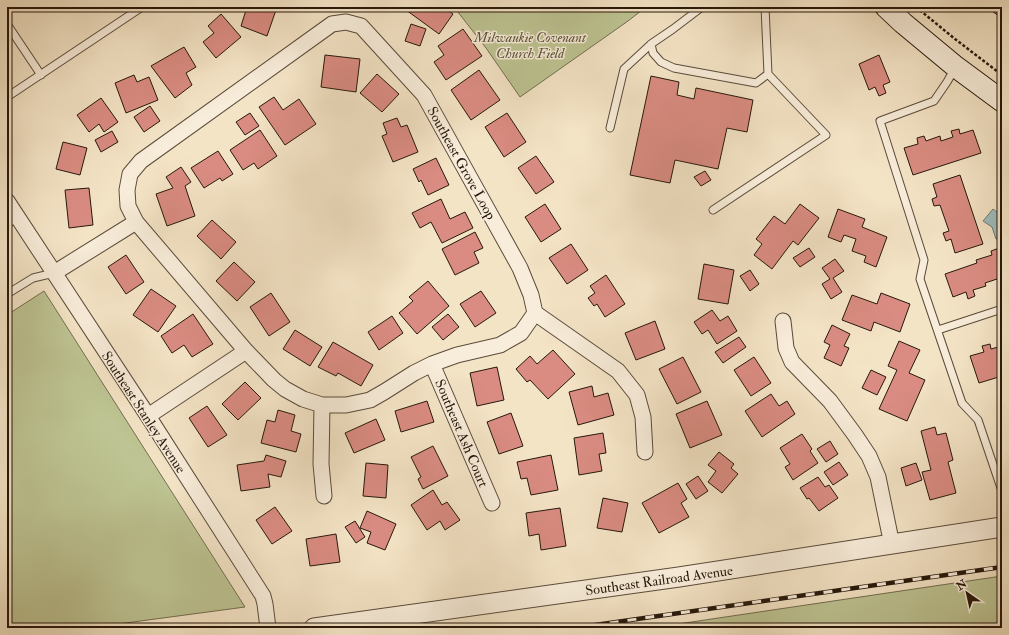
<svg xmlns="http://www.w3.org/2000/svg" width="1009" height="635" font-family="'IM FELL Double Pica',serif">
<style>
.green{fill:#bec493;stroke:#726e50}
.water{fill:#9ebdbc;stroke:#6e7b76}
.building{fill:#da8c82;stroke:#26180c}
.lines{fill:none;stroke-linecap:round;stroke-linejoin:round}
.service-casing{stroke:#5a4b3a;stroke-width:9}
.minor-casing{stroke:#5a4b3a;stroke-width:17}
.tertiary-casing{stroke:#5a4b3a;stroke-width:21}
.secondary-casing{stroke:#26180c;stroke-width:23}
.path{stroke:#26180c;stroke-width:2.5;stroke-dasharray:3 2;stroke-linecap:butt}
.service{stroke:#f8edda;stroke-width:7}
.minor{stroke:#f8edda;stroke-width:15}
.tertiary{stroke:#f8edda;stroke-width:19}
.secondary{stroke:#f8edda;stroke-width:21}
.rail-casing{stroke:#26180c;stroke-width:4.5}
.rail{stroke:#f8edda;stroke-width:3;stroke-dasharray:9;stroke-linecap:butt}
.labels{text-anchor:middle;stroke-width:3;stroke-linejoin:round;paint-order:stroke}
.park-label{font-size:14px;font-style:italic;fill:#5b543b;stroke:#f8edda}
.street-label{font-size:14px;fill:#26180c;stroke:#f8edda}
</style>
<rect width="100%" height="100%" fill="#f4e4c6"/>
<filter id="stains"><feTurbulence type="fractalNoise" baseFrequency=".005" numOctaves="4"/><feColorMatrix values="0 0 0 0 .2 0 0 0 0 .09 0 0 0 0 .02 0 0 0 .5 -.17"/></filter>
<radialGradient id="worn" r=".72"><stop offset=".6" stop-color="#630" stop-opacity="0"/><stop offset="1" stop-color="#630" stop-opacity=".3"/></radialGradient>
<path class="green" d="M454,7H646L628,21L520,97L486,48Z
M44,291L245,607L88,628H7V315Z
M1002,576V628H651Z"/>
<path class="water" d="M993,209L1002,216V237L996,239L992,227L983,221Z"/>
<path class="building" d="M247,7H277L267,36L241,26Z
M408,7H443L453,14L439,34L406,10Z
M986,7H1002V18Z
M221,14L241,37L216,58L203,42L214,33L208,26Z
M411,24L426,29L420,46L405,41Z
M463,29L482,56L446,80L434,62L444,55L438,46Z
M184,47L196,67L186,73L192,85L175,98L151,66Z
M325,55L360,59L356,92L321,87Z
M879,55L890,82L883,85L886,93L879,96L875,87L869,90L859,64Z
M479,70L500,100L471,120L451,90Z
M377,74L399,94L382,112L360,93Z
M134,75L137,82L149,77L158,100L126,113L115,83Z
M651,76L679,82L677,95L694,99L696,88L753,100L747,132L727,128L718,169L675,160L670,183L630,175Z
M274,97L283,110L299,99L316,124L285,145L259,107Z
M101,98L118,122L104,132L99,124L89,132L77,115Z
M150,106L160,121L144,132L134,117Z
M250,113L259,126L245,135L236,122Z
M507,113L526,142L504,157L485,127Z
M397,118L401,127L407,125L418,152L393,162L382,136L387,134L383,123Z
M959,129L960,134L973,130L981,153L913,175L904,148L918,144L917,138L924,136L926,141L940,136L941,141L953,137L951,131Z
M260,130L277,156L258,169L254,163L243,170L230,150Z
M112,131L118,142L101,152L95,140Z
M63,142L87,148L80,175L56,169Z
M218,151L233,174L222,181L220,178L204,188L191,168Z
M536,156L554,182L536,194L518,168Z
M436,158L449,185L428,195L421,180L419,182L413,169Z
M181,167L191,182L185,186L195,216L167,226L156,194L173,188L166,177Z
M705,171L711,180L701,186L694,177Z
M960,175L983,244L955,253L951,239L946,241L943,233L949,231L940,205L934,206L932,199L937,197L933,184Z
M89,188L93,225L69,228L65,190Z
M441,199L450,219L465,212L473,228L442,243L431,222L420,228L412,213Z
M545,204L561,229L541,242L525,217Z
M800,204L819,218L798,245L793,241L772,269L754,255L762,244L756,239L774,216L785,224Z
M838,209L865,219L862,227L887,237L876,267L864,262L866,256L852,251L856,239L844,235L841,242L828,237Z
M212,220L236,242L221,259L197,236Z
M475,232L483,248L474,252L479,263L455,275L442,249Z
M571,244L588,270L567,284L549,258Z
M1002,247V284L999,285L997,279L985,283L986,286L973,290L975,296L968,299L966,292L953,297L945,274L977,263L976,260L992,255L991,251Z
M809,248L815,257L800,267L793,258Z
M126,255L144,282L126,294L108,267Z
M835,259L844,271L833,278L842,292L831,299L822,284L830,279L822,268Z
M234,262L255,282L237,301L216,281Z
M704,264L734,270L728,304L698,299Z
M750,270L759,284L750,291L740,276Z
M606,275L625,304L605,317L597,304L594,306L588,298L595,293L590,286Z
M428,281L449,306L417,334L399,313L413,301L409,297Z
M151,289L176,306L158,332L133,315Z
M481,291L496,313L475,327L460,304Z
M271,293L290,322L269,336L250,307Z
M881,293L910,304L900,332L874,322L871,331L842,320L852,295L877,304Z
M712,310L720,321L728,316L737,331L717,344L708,330L702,334L694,322Z
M193,314L213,344L192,357L184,345L172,353L161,336Z
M448,314L459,327L443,340L432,327Z
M392,316L403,333L379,350L368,332Z
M655,321L665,349L636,360L625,333Z
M832,325L850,334L844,346L849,348L841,366L824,358L830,345L824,342Z
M295,330L322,347L310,366L283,349Z
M739,337L746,347L723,363L715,352Z
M899,341L920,350L909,373L925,380L907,421L879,409L897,370L888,366Z
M333,342L373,365L361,386L338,373L336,376L318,367Z
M990,344L991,349L1002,346V376L979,383L970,356L984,352L982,346Z
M553,350L575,374L548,399L530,380L527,382L516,369L530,356L537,364Z
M683,357L701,392L677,404L659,369Z
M754,357L771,383L751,396L734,370Z
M497,367L504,400L477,406L470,373Z
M871,370L886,377L877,395L862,388Z
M245,382L261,398L238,420L222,404Z
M592,386L594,397L608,393L614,415L578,425L569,392Z
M771,394L779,406L787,401L795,414L762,437L745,411Z
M427,401L434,422L401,432L395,411Z
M707,401L722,435L690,448L676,414Z
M207,406L227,435L208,447L189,418Z
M278,410L295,415L291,431L301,434L296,452L261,443L267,420L275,422Z
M511,413L523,446L499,454L487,422Z
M376,419L385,440L354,453L345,433Z
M935,427L937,435L946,433L953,460L948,462L956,493L930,500L922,472L931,470L921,431Z
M603,433L606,453L599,454L602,471L579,475L574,438Z
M802,434L812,449L810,451L818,463L793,480L785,467L790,464L780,448Z
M830,441L838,454L826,462L817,449Z
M433,446L448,476L423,489L418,479L421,477L411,457Z
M719,452L734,464L731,468L738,474L722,493L708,482L716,471L708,465Z
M266,455L286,461L281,477L268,474L270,487L241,491L237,465L264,461Z
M551,455L558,490L531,495L527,478L521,479L517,462Z
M839,462L848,475L833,485L824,472Z
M366,463L388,465L386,498L363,496Z
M916,463L922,480L906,486L901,468Z
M698,476L708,491L696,499L686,484Z
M818,477L825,487L829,485L838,498L819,511L809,498L807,499L800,488Z
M678,483L687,499L681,503L689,517L659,533L642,503Z
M433,490L442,505L447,502L460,520L445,530L440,521L427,530L411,505Z
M603,498L628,503L622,532L597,528Z
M275,507L292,531L272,544L256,520Z
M560,508L566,546L541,550L539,534L529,536L526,513Z
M367,511L396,524L385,550L367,543L371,532L360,528Z
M355,521L365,537L356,543L345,527Z
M336,534L340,562L310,566L306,539Z"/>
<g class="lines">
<defs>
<path id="service" d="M7,24L41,75
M651,44L653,53L661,62L674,68L756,83L768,74L765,7
M955,68L947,82L934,101L880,121L924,260L920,279L962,403L978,420L1002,491
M7,97L142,7
M610,128L624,69L651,44L673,29L702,7
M713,210L826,135L768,74
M7,224L18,217
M7,294L33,278L54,273
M938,330L1002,309"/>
<path id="minor" d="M346,22L361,26L424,95L520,268L531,295L535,313L521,333L500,345L457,355L432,364L414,373L384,392L370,400L346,405H322L303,399L285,389L274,380L246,351L136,222L128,206L127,190L130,174L141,161L332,24Z
M7,201L148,416L263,596L265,604L268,628
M54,273L136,222
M535,313L618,371L637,395L643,417L645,452
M783,321L786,348L792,362L830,401L855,435L869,456L878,477L892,545
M432,364L492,503
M322,405L321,464L324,496
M148,416L246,351"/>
<path id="tertiary" d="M314,628L679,577L1002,527"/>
<path id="secondary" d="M886,7L903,23L956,67L1002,101"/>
</defs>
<use href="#service" class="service-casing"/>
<use href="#minor" class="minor-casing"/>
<use href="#tertiary" class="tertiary-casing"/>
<use href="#secondary" class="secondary-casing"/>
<path class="path" d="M916,7L955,39L1002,75"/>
<use href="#service" class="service"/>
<use href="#minor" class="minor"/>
<use href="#tertiary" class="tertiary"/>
<use href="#secondary" class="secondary"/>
<defs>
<path id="rail" d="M574,628L1002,567"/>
</defs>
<use href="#rail" class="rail-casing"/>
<use href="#rail" class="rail"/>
</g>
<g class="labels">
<g class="park-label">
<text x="530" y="42">Milwaukie Covenant<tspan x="530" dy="16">Church Field</tspan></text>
</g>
<g class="street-label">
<text transform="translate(462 163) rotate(61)" y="5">Southeast Grove Loop</text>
<text transform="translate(144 412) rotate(57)" y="5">Southeast Stanley Avenue</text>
<text transform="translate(462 433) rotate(67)" y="5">Southeast Ash Court</text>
<text transform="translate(659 580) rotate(-8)" y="5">Southeast Railroad Avenue</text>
</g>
</g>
<rect width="1009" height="635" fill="none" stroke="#f4e4c6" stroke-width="24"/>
<rect x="8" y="8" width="993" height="619" fill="none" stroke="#26180c" stroke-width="2"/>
<rect x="12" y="12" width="985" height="611" fill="none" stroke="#26180c"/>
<g transform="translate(967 593) rotate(326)" stroke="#f8edda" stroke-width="3" paint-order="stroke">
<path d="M0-3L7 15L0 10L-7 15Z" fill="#26180c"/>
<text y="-6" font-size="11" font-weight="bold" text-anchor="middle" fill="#26180c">N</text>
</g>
<rect width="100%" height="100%" filter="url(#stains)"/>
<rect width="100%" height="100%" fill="url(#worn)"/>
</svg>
